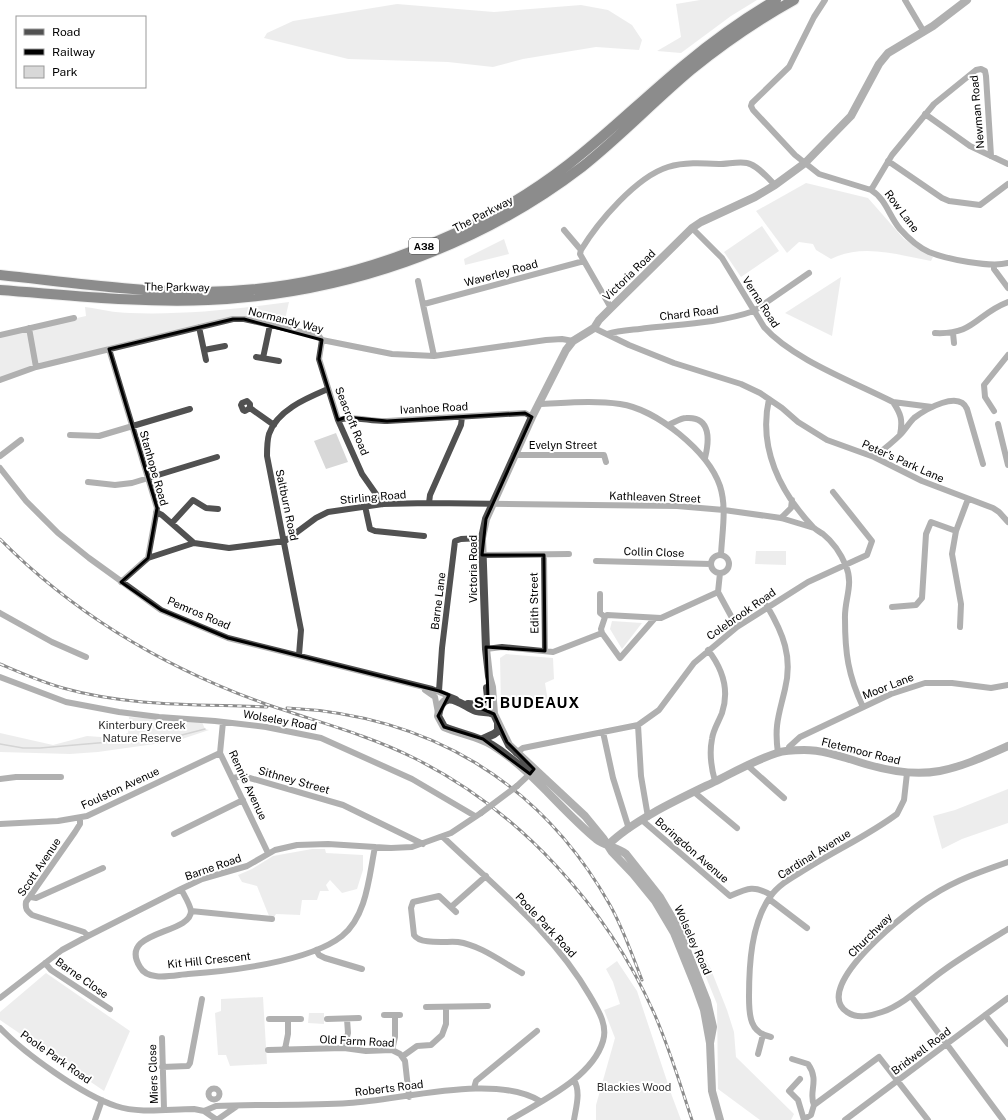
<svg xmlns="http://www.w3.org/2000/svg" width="1008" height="1120" font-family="'Public Sans',sans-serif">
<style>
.green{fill:#d8d8d8}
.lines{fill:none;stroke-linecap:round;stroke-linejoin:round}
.stream{stroke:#9f9f9f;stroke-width:1.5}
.trunk-casing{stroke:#dbdbdb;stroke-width:12}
.minor{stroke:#515151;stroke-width:6}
.tertiary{stroke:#515151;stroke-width:8}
.trunk{stroke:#000;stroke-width:10}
.rail-casing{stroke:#000;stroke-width:3}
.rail{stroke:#fff;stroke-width:1.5;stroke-dasharray:4.5;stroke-linecap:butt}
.minor-bridge{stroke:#515151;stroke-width:6}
.marked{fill:none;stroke:#000;stroke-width:3;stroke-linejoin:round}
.labels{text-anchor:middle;stroke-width:4;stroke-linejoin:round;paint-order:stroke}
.shield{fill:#fff;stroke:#4c4c4c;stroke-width:1}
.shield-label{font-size:10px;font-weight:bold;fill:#000}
.street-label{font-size:11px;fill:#000;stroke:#fff}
.park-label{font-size:11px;fill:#2f2f2f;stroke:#fff}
.district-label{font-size:15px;font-weight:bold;letter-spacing:1px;fill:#000;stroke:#fff}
</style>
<rect width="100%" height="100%" fill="#fff"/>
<path class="green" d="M700,0H757L731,16L681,53L657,51L681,37L676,4Z
M397,4L494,12L581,5L608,10L632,25L642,40L639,50L596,47L523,59L493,67L448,62L348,59L264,38L267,33L293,21Z
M806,183L868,198L904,239L933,257L931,261C898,255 862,243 831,259L816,250L813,244L799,242L787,253L756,211Z
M762,226L779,251L741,277L724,252Z
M504,239L509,254L465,265L464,259Z
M841,277L832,336L785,313Z
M289,302L283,328L244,319L36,367L0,382V335L86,316L85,307C100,309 115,313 130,313C184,315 237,309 289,302Z
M336,433L348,462L326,469L314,441Z
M756,551H786V565L755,564Z
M612,621L642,623L622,649L610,629Z
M506,654L553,658L554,679L545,683L548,701L547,705L539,709L501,706L500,658Z
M129,717L202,722L205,729L209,730L176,741L98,752L70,754L0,752V733L53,745L87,736L115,738L128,733Z
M1008,789V823L962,839L942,849L933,816L955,810Z
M312,849H325L326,853L363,855V870L357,889L342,893L330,880L326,885L329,891H320L317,900H302L300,915L276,914L274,917L269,916L257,886L242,882L238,875L252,869L273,856Z
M676,904L710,967L727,1010L734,1032L736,1057L794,1114L791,1120H760L718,1089L717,1004Z
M617,961L637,991L672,1096L681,1120H596V1105L615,1038L604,1010L620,1004L613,982L606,969Z
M46,973L130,1031L104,1091L0,1020V1012Z
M263,997L267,1064L230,1066L226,1055H218L215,1013L221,1011V999Z
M309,1013H324V1024L308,1023Z"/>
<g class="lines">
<path class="stream" d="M0,744L23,748H40L121,741L152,736H178L205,729"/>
<defs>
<path id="trunk" d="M0,275C67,282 135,292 203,292C332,291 467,243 569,164C609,133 645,97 684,65C713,41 743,19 776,0
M0,290C69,295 139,303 208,300C342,294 475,249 582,167C620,137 654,101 691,70C723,44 758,20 794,0"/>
</defs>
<use href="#trunk" class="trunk-casing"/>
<path class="minor" d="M825,0L814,17L789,67L752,103L751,106L753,110L795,155L819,174L871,190C886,199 889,216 900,229C908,238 918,247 929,252C946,259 991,268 1008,263
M905,0L924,32
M925,114L970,146L1008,164
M888,161L942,198L949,201L980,205L1008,184
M871,190L892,155L934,104L976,70L981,69L985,71L986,76L991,156
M692,228L722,258L764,327C792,359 854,382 893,402C901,414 903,420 900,435
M564,230L581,250L580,254L611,308
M581,250C598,222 636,177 668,167C684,162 702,163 719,164C728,164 739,161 747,163C757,165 768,178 775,185
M994,265V269L1008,288
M418,281L434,356
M424,304L584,261
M199,327L206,360
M29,328L36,367
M594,328L629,345L674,363L741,384L760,393L782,408L798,422L827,440L874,457L922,481L993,508L999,512L1008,522
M935,333C975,335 976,314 1008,302
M953,333L954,343
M607,334C620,330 634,330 647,328C683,324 719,323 754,311L809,273
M0,335L74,318
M322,340L319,359L338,420L362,474L383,504
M109,349L157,508L148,558
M204,350L225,346
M256,357L279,361
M263,358L270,325
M0,380L36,367L233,319H244L319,336L322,340L392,354L434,356L546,340L562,339L573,341
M769,399C758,448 780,492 813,527C816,530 820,532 823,534C833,542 841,554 846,566C854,585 844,600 845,619C845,653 848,675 863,707
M893,402L932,407
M538,404C565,403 593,400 620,404C656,409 708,451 720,486C727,508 722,532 721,555
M250,408L245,411L243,410L241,405L242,403L247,401L250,404V408L274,425
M994,411L985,397L984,385L1008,355
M338,420C353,415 371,422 387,421L525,413L532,417
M998,424L1008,465
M668,425C674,423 680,418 686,418C712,416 709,442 705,458
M70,435L99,436L190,409
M514,455H604L606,462
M0,456L21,440
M874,457C883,450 892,443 900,435C905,430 909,423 914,418C926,409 959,390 967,409L983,464
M0,468L26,501L58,533L89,558L161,610L228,638L432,689L456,699
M88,482L115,485L132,483L217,457
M429,503L430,495L461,425L462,417
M365,506L370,529L375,531L424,536
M156,512L162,515L194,543
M781,518L791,508L792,500
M172,523L193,500L206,508L218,509
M711 564a9 9 0 1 1 18 0a9 9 0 1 1-18 0Z
M482,555L569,554
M544,555L545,651
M596,561L711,564
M720,573L718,592L737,627
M121,582L148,558L194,543L229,548L285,541L316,518L328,512L383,504L429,503L677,506L724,510L781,518L814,528
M600,594V613L605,617
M767,606C783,633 793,657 785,689C779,715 774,725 778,753
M892,607L916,605L922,598L926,534L931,522L956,531
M0,613L52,642L86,657
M605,617L607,615L661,618L718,592
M605,617L601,629L602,633L620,658L655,618
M960,627L961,604L952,554L956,531L968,499
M486,649L502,647L553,652L602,633
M708,650C722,668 730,689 722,713C719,721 713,730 712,739C709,754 711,767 715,781
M299,655L301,630L267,456C267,448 267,441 269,434C277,410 307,398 328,389
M0,677L66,702L119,712L159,717L215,721L266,727L321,738L412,779L475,816
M425,690L435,697L438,713
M439,691L442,648L455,541L461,539L482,538
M223,722L220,753L268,853
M638,725L641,776L648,817
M603,732L613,778L629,829
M789,751V747L800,737L891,694L925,683H952L991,688L1008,685
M516,753L523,748L638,725L659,710L694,663L737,627L808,582L867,555L872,541L833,492
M747,765L784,798
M233,778L243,776L343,805L423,844
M0,779L16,777H61
M517,786L532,772
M694,792L737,828
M80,818V824L75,832L26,902C25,909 27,911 32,915L84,932L88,936
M643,821L730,896C748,888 754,885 771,895
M0,824L58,821L87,816L220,753
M174,834L243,800
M443,837C495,887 553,932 590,996C598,1010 608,1025 603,1041C592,1078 541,1101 510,1120
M1008,862C982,871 956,880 933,895C912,907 809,987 847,1012C857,1019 870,1016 882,1012C905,1004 924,984 944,970C965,955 987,942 1008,929
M181,889C184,895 190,904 191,911C191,935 117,930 140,967C148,982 174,975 188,974C230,971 309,962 342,936C367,916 369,876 375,847
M31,897L36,898L103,868
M769,899L807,928
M451,907L486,876
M191,911L272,919
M456,912L439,896L413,902L411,908L414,935C420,945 447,941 458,942C480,945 502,962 522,973
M316,950L319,955L325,958L362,969
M45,963L51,970L110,1009
M911,996L1003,1120
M0,998L62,950L88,936L181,889L202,879L247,866L275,850L297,845L328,844L391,848L412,847L451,833L481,813
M426,1007L488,1006
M384,1015H400
M985,1015L1008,1044
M269,1019H301
M327,1019L359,1018
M0,1028C24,1053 82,1095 116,1106C140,1114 169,1109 194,1109L204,1111L217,1120
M771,1037C750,1033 749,1016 749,997C749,965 751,924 770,897C779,884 793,877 806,869C836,850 869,835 897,814L904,800L907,773
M162,1038L164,1109
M344,1048L348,1033L347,1019
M285,1049L288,1034V1019
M268,1050L344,1048L366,1051L392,1050L400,1054L405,1061L409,1097
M392,1050L395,1037V1015
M758,1054L763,1035
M403,1056L417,1046L431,1045L442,1035L446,1024V1007
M792,1059L808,1064C820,1081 808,1092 814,1105
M162,1067L188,1066L190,1063L202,999
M800,1079L789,1091L798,1100L804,1120
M574,1080C581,1092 576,1107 574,1120
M474,1088L476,1081L537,1031
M208.5 1094a5.5 5.5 0 1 1 11 0a5.5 5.5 0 1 1-11 0Z
M204,1111L216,1106C260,1104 305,1106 349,1103C402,1100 494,1073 540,1101
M804,1119L811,1115L814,1105L879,1057L928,1120
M95,1120L102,1100
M217,1120L237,1106
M845,1120L1008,998"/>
<path class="tertiary" d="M468,704L479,705L485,702L488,697L487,688
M494,714C487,711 482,713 476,711C462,706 443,685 438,716L444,727C460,734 477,736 492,745C532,770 560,809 596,839C605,846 617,847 626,854L660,897L670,914L679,930L707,1001L713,1027L710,1043L712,1091L720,1120
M483,739L494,734L498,731V723
M608,845C633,820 681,798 714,782C734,772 755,760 777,753C785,750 795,750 804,750C826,750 848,759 869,765C928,782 954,770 1008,746
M710,1043L704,1010L695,985L674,933L655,901L633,874L612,852L603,838L585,816L509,745L494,714L492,687L489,676L486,649L482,538L486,519L532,417L566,350L573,341L594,328L599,320L611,308L692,228L701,222L755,197L775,185L805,163L851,116L879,64L888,53L933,26L967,0"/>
<use href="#trunk" class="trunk"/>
<defs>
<path id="rail" d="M0,539C74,614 164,667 263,703C314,721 366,734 414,758C519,810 607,907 654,1013C669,1047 680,1084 692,1120
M0,664C21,673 41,682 63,688C130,707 199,704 267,707
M287,708C428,715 540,781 610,905C623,928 632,955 642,980"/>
</defs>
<use href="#rail" class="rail-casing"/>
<use href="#rail" class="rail"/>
<path class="minor-bridge" d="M481,813L517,786"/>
</g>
<path d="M0 0H1008V1120H0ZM233,319H244L322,340L319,359L338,420L346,417L387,421L525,413L532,417L486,519L482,555H544L545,651L486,647L488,697L480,708L494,714L507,742L534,769L530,774L483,739L444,727L438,716L449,695L439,691L228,638L161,610L121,582L148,558L157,508L109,349Z" fill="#fff" fill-opacity=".55" fill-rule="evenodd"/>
<path class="marked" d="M233,319H244L322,340L319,359L338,420L346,417L387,421L525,413L532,417L486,519L482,555H544L545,651L486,647L488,697L480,708L494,714L507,742L534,769L530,774L483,739L444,727L438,716L449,695L439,691L228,638L161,610L121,582L148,558L157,508L109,349Z"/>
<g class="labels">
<rect class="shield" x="409" y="238" width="30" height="16" rx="3"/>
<g class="shield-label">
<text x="424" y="250">A38</text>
</g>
<g class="street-label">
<text transform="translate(977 112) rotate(-95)" y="4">Newman Road</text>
<text transform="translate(902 211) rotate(53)" y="4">Row Lane</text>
<text transform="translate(483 214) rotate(-27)" y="4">The Parkway</text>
<text transform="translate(501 273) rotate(-15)" y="4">Waverley Road</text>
<text transform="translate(629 275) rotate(-44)" y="4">Victoria Road</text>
<text transform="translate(177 287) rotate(1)" y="4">The Parkway</text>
<text transform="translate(761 302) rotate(57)" y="4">Verna Road</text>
<text transform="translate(689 313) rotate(-7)" y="4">Chard Road</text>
<text transform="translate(286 320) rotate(14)" y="4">Normandy Way</text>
<text transform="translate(434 408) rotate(-3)" y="4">Ivanhoe Road</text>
<text transform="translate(352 421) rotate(68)" y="4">Seacroft Road</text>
<text x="563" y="449">Evelyn Street</text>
<text transform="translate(903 461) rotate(24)" y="4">Peter's Park Lane</text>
<text transform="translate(154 468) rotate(74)" y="4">Stanhope Road</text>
<text transform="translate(373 497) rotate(-5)" y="4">Stirling Road</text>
<text transform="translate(655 497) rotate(2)" y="4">Kathleaven Street</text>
<text transform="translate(287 505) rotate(78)" y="4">Saltburn Road</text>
<text transform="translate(654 552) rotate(2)" y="4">Collin Close</text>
<text transform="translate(473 569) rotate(-90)" y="4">Victoria Road</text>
<text transform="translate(438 601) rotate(-83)" y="4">Barne Lane</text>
<text transform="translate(534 603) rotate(-91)" y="4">Edith Street</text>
<text transform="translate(199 613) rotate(23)" y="4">Pemros Road</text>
<text transform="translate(741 614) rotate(-35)" y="4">Colebrook Road</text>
<text transform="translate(888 686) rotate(-21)" y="4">Moor Lane</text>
<text transform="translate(280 720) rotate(10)" y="4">Wolseley Road</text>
<text transform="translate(861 751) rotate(14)" y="4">Fletemoor Road</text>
<text transform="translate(294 780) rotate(16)" y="4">Sithney Street</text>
<text transform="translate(248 785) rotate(65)" y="4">Rennie Avenue</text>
<text transform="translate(120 788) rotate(-25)" y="4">Foulston Avenue</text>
<text transform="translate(692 850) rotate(41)" y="4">Boringdon Avenue</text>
<text transform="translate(814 854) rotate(-32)" y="4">Cardinal Avenue</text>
<text transform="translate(39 867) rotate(-56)" y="4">Scott Avenue</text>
<text transform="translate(213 867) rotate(-19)" y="4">Barne Road</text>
<text transform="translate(546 925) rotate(47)" y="4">Poole Park Road</text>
<text transform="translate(870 935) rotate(-45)" y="4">Churchway</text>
<text transform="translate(693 940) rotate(66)" y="4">Wolseley Road</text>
<text transform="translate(209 960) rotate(-6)" y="4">Kit Hill Crescent</text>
<text transform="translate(82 978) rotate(35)" y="4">Barne Close</text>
<text transform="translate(357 1041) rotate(3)" y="4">Old Farm Road</text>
<text transform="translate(921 1051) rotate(-37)" y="4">Bridwell Road</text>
<text transform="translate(56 1057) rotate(35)" y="4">Poole Park Road</text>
<text transform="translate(153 1074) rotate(-92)" y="4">Miers Close</text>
<text transform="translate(389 1088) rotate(-7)" y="4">Roberts Road</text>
</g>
<g class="park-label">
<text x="142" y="729">Kinterbury Creek<tspan x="142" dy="13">Nature Reserve</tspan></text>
<text x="634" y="1091">Blackies Wood</text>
</g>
<g class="district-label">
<text x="527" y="708">ST BUDEAUX</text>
</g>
</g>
<rect x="16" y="16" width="130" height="72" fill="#ffffff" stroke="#999999"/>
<rect x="24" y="29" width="20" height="6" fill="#515151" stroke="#999999"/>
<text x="52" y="36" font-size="12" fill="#000000">Road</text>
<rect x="24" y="49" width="20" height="6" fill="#000000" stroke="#999999"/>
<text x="52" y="56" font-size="12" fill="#000000">Railway</text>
<rect x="24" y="66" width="20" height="12" fill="#d8d8d8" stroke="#999999"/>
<text x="52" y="76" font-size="12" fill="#000000">Park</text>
</svg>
